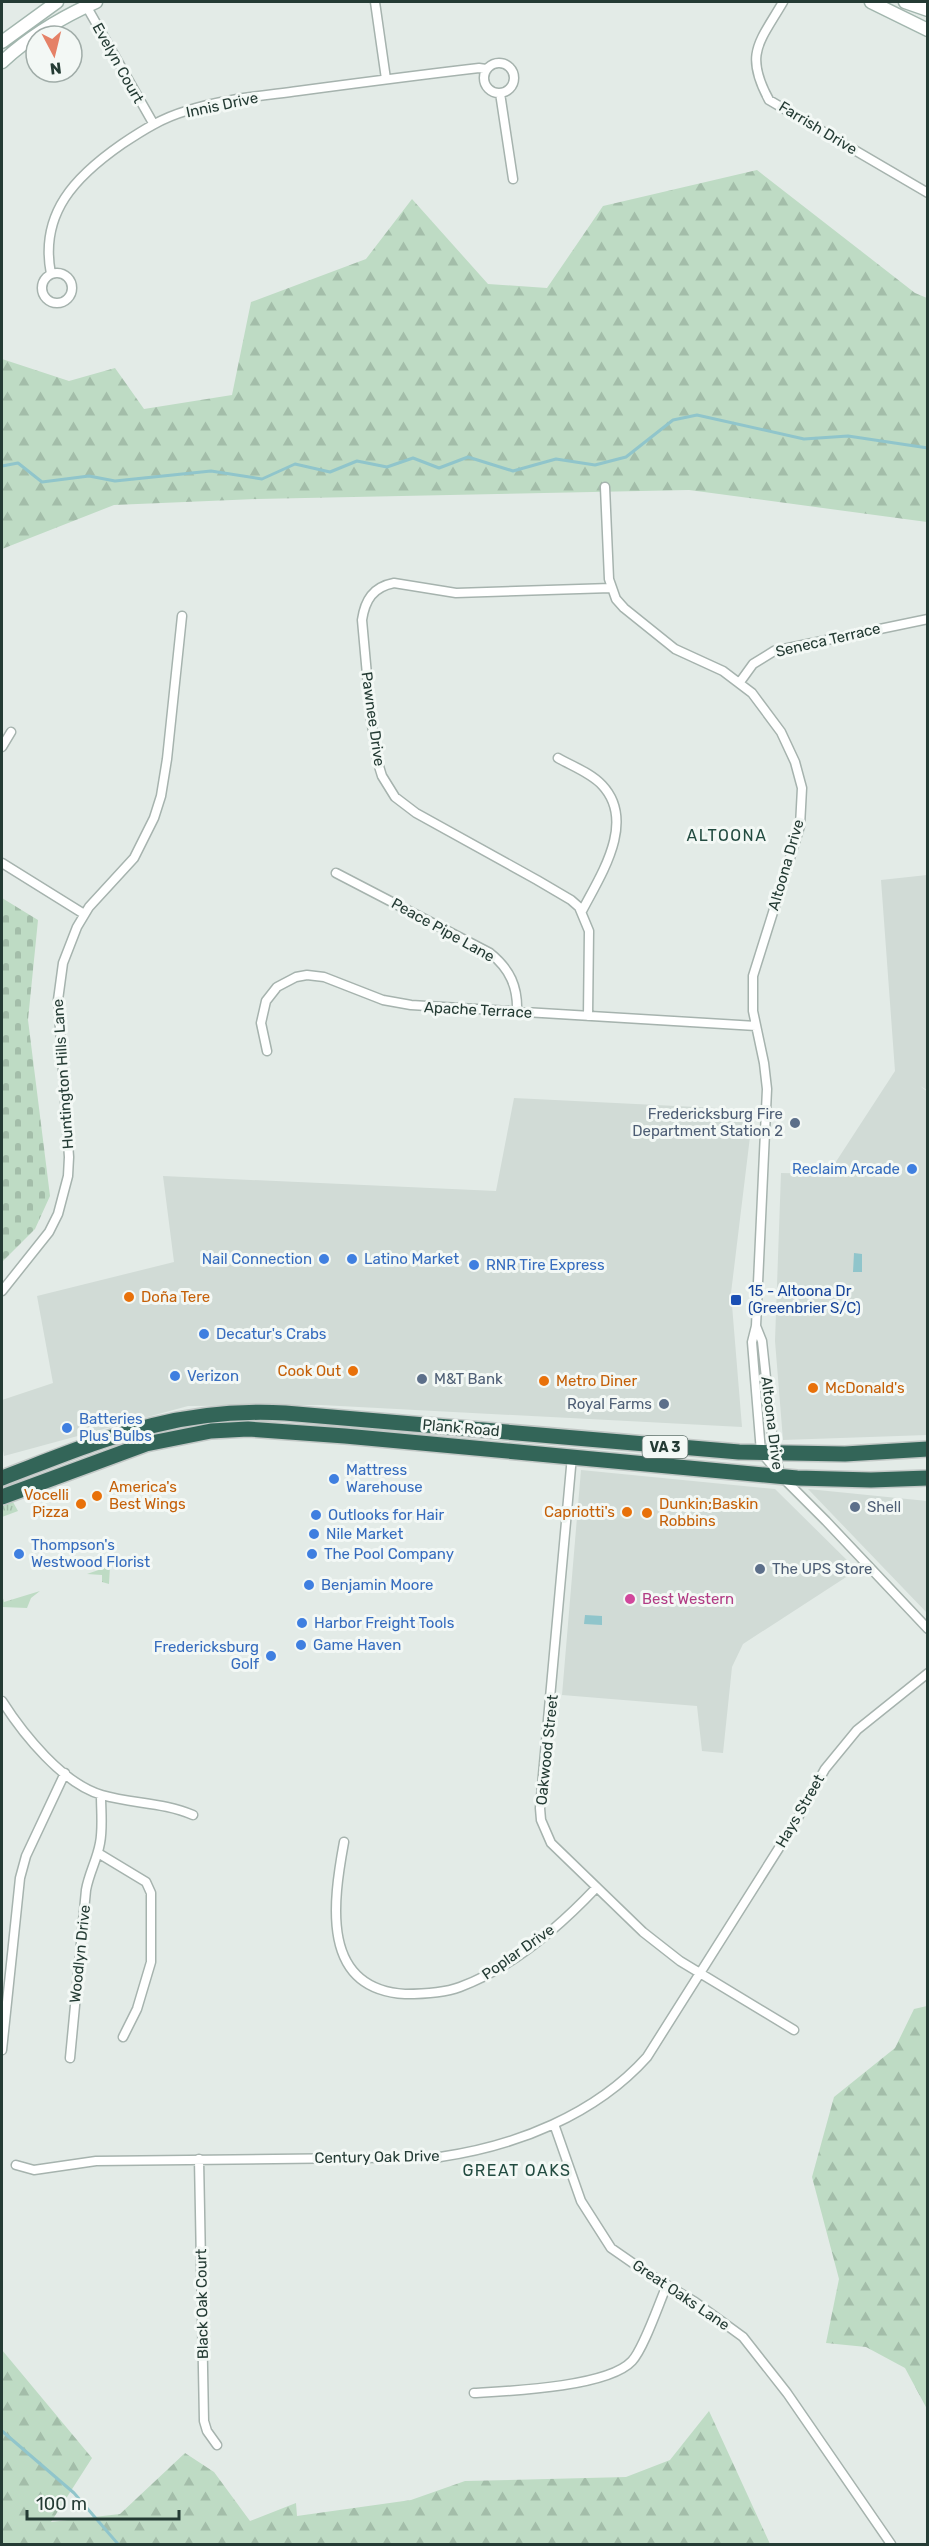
<svg xmlns="http://www.w3.org/2000/svg" width="929" height="2546" font-family="Rubik,sans-serif">
<style>
.built{fill:#d1dbd6}
.grass{fill:url(#grass-tufts)}
.forest{fill:url(#forest-firs)}
.cemetery{fill:url(#cemetery-stones)}
.water{fill:#90c5cb}
.lines{fill:none;stroke-linecap:round;stroke-linejoin:round}
.stream{stroke:#90c5cb;stroke-width:3}
.street-casing{stroke:#a6b3ae;stroke-width:11}
.secondary-casing{stroke:#a2b6ae;stroke-width:15}
.highway-casing{stroke:#c2c8c6;stroke-width:18}
.street{stroke:#fff;stroke-width:8}
.secondary{stroke:#fff;stroke-width:12}
.highway{stroke:#336558;stroke-width:15}
.service-dot{fill:#5c6f8a;stroke:#f3f8f5;stroke-width:2}
.shop-dot{fill:#3f7fe0;stroke:#f3f8f5;stroke-width:2}
.food-dot{fill:#e8710a;stroke:#f3f8f5;stroke-width:2}
.transit-dot{fill:#1a4fb4;stroke:#f3f8f5;stroke-width:2}
.hotel-dot{fill:#d1479c;stroke:#f3f8f5;stroke-width:2}
.labels{text-anchor:middle;stroke-width:6;stroke-linejoin:round;paint-order:stroke}
.shield{fill:#f3f8f5;stroke:#62746e;stroke-width:1.5}
.shield-label{font-size:14px;font-weight:bold;fill:#243b34}
.street-label{font-size:15px;fill:#243b34;stroke:#f3f8f5}
.service-label{font-size:15px;fill:#4e5e75;stroke:#f3f8f5;text-anchor:start}
.shop-label{font-size:15px;fill:#366cbe;stroke:#f3f8f5;text-anchor:start}
.transit-label{font-size:15px;fill:#164399;stroke:#f3f8f5;text-anchor:start}
.food-label{font-size:15px;fill:#c56008;stroke:#f3f8f5;text-anchor:start}
.hotel-label{font-size:15px;fill:#b23c85;stroke:#f3f8f5;text-anchor:start}
.neighbourhood-label{font-size:16px;letter-spacing:1.5px;fill:#224b40;stroke:#f3f8f5}
</style>
<defs>
<pattern id="grass-tufts" width="24" height="20" patternUnits="userSpaceOnUse" patternTransform="scale(1.5)"><rect width="24" height="20" fill="#bedbc4"/><path d="M3 7l-1-3M5 7V3M7 7l1-3M15 17l-1-3M17 17v-4M19 17l1-3" fill="none" stroke="#a3bda9"/></pattern>
<pattern id="forest-firs" width="22" height="20" patternUnits="userSpaceOnUse" patternTransform="scale(1.5)"><rect width="22" height="20" fill="#bedbc4"/><path d="M5 1l3.5 6h-7zM16 11l3.5 6h-7z" fill="#a3bda9"/></pattern>
<pattern id="cemetery-stones" width="16" height="16" patternUnits="userSpaceOnUse" patternTransform="scale(1.5)"><rect width="16" height="16" fill="#bedbc4"/><path d="M2 7V4a2 2 0 0 1 4 0v3zM10 15v-3a2 2 0 0 1 4 0v3z" fill="#a3bda9"/></pattern>
</defs>
<rect width="100%" height="100%" fill="#e3ebe7"/>
<path class="built" d="M927,875V1090L920,1086L928,1092L927,1435L783,1440L775,1341L781,1173L828,1174L895,1071L881,880Z
M514,1098L737,1109L753,1112L731,1293L742,1427L321,1405L188,1406L4,1456L2,1445V1400L53,1383L37,1296L174,1262L163,1176L496,1191Z
M581,1470L775,1489L857,1570L743,1644L732,1667L723,1753L702,1751L697,1706L562,1695Z
M808,1489L927,1501V1613Z"/>
<path class="grass" d="M13,1502L18,1511L2,1517V1506Z
M110,1566L109,1584L102,1582V1575L87,1574Z
M40,1591L31,1598L27,1608L2,1607V1595L4,1602Z"/>
<path class="forest" d="M757,170L915,293L927,298V522L689,490L257,499L114,505L2,549V359L69,381L115,368L144,409L232,395L251,302L366,259L412,199L488,284L547,288L603,206Z
M927,2006H928L927,2409L905,2368L866,2347L826,2343L839,2279L812,2177L834,2097L895,2048L914,2009Z
M2,2350L92,2458L51,2522L120,2514L185,2453L214,2472L250,2521L296,2503L297,2516L411,2500L465,2481L626,2477L670,2460L709,2411L770,2544H2Z"/>
<path class="cemetery" d="M2,898L38,920L28,1020L50,1196L35,1229L2,1262Z"/>
<path class="water" d="M854,1253L862,1254V1272H853Z
M585,1615L602,1616V1625L584,1624Z"/>
<g class="lines">
<path class="stream" d="M2,466L18,463L42,482L89,476L115,481L211,471L262,479L295,464L330,472L357,461L387,467L413,458L439,468L468,457L513,471L556,459L595,465L626,457L673,420L697,415L804,439L848,436L928,448
M2,2431L74,2493L118,2544"/>
<defs>
<path id="street" d="M84,2L153,123
M375,2L386,79
M783,2C759,43 744,54 769,100L928,193
M484 78a15 15 0 1 1 30 0a15 15 0 1 1-30 0Z
M500,93L513,179
M42 288a15 15 0 1 1 30 0a15 15 0 1 1-30 0Z
M51,274C39,213 76,176 122,144C143,130 162,118 186,111C222,99 261,96 298,91C358,83 419,75 479,68L486,69
M605,487L609,579L616,599L624,608L675,649L723,671L752,693L781,732L795,762L802,788L800,826L753,976V1011L764,1063L767,1089L756,1326L752,1342L761,1452L781,1476L826,1521L928,1629
M740,682L753,664L774,651L928,619
M2,747L11,732
M558,758C572,766 591,773 602,785C637,822 600,876 582,911
M2,863L84,914
M336,873L490,953C510,969 518,987 517,1012
M588,1016L589,931L579,907L571,900L537,880L416,813L395,797L382,776L378,763L371,719L362,620C365,600 373,587 394,583L456,593L611,588
M267,1051L261,1023L266,1001L277,987L296,977L307,975L324,977L383,1000L411,1005L756,1026
M2,1291L49,1232L58,1214L68,1176L69,1157L58,1000L63,963L77,927L89,907L134,858L154,818L161,796L167,759L182,616
M756,1326L762,1341L774,1452L780,1473
M572,1456L540,1808L541,1820L551,1843L643,1932L680,1961L794,2030
M2,1701C23,1734 63,1784 102,1795C133,1804 163,1802 193,1815
M344,1842C333,1902 320,1989 405,1994C422,1994 444,1993 460,1987C512,1968 558,1928 596,1888
M98,1853L146,1882L151,1893V1962L137,2009L123,2037
M2,2050L20,1878L26,1856L65,1773
M70,2058L86,1890C89,1873 97,1860 100,1843C103,1828 101,1811 101,1795
M554,2124L581,2201L611,2248L647,2273L695,2302L743,2337L787,2393L891,2544
M199,2159L204,2421L207,2431L217,2445
M16,2165L34,2170L96,2161L440,2157C516,2146 595,2115 647,2057L796,1821L825,1769L857,1730L928,1673
M474,2393C510,2391 608,2387 632,2361C644,2348 659,2303 667,2285"/>
<path id="secondary" d="M871,2L928,30
M905,2L928,10
M2,42L57,2
M2,62C29,37 62,17 96,2"/>
<path id="highway" d="M2,1478C102,1440 174,1407 285,1413L739,1452L845,1454L928,1449
M2,1497L146,1444L211,1431L248,1429L345,1436L797,1478L871,1480L928,1478"/>
</defs>
<use href="#street" class="street-casing"/>
<use href="#secondary" class="secondary-casing"/>
<use href="#highway" class="highway-casing"/>
<use href="#street" class="street"/>
<use href="#secondary" class="secondary"/>
<use href="#highway" class="highway"/>
</g>
<g class="service-dot">
<circle cx="795" cy="1123" r="6"/>
<circle cx="422" cy="1379" r="6"/>
<circle cx="664" cy="1404" r="6"/>
<circle cx="855" cy="1507" r="6"/>
<circle cx="760" cy="1569" r="6"/>
</g>
<g class="shop-dot">
<circle cx="912" cy="1169" r="6"/>
<circle cx="324" cy="1259" r="6"/>
<circle cx="352" cy="1259" r="6"/>
<circle cx="474" cy="1265" r="6"/>
<circle cx="204" cy="1334" r="6"/>
<circle cx="175" cy="1376" r="6"/>
<circle cx="67" cy="1428" r="6"/>
<circle cx="334" cy="1479" r="6"/>
<circle cx="316" cy="1515" r="6"/>
<circle cx="314" cy="1534" r="6"/>
<circle cx="19" cy="1554" r="6"/>
<circle cx="312" cy="1554" r="6"/>
<circle cx="309" cy="1585" r="6"/>
<circle cx="302" cy="1623" r="6"/>
<circle cx="301" cy="1645" r="6"/>
<circle cx="271" cy="1656" r="6"/>
</g>
<g class="food-dot">
<circle cx="129" cy="1297" r="6"/>
<circle cx="353" cy="1371" r="6"/>
<circle cx="544" cy="1381" r="6"/>
<circle cx="813" cy="1388" r="6"/>
<circle cx="97" cy="1496" r="6"/>
<circle cx="81" cy="1504" r="6"/>
<circle cx="627" cy="1512" r="6"/>
<circle cx="647" cy="1513" r="6"/>
</g>
<rect class="transit-dot" x="730" y="1294" width="12" height="12" rx="3"/>
<circle class="hotel-dot" cx="630" cy="1599" r="6"/>
<g class="labels">
<rect class="shield" x="642.5" y="1436" width="45" height="22" rx="4.5"/>
<g class="shield-label">
<text x="665" y="1452">VA 3</text>
</g>
<g class="street-label">
<text transform="translate(118 63) rotate(61)" y="5">Evelyn Court</text>
<text transform="translate(222 105) rotate(-12)" y="5">Innis Drive</text>
<text transform="translate(818 128) rotate(31)" y="5">Farrish Drive</text>
<text transform="translate(828 640) rotate(-13)" y="5">Seneca Terrace</text>
<text transform="translate(373 719) rotate(82)" y="5">Pawnee Drive</text>
<text transform="translate(786 865) rotate(-74)" y="5">Altoona Drive</text>
<text transform="translate(443 930) rotate(29)" y="5">Peace Pipe Lane</text>
<text transform="translate(478 1010) rotate(3)" y="5">Apache Terrace</text>
<text transform="translate(63 1074) rotate(-94)" y="5">Huntington Hills Lane</text>
<text transform="translate(772 1423) rotate(83)" y="5">Altoona Drive</text>
<text transform="translate(461 1428) rotate(5)" y="5">Plank Road</text>
<text transform="translate(547 1750) rotate(-84)" y="5">Oakwood Street</text>
<text transform="translate(800 1811) rotate(-60)" y="5">Hays Street</text>
<text transform="translate(518 1952) rotate(-35)" y="5">Poplar Drive</text>
<text transform="translate(80 1954) rotate(-84)" y="5">Woodlyn Drive</text>
<text transform="translate(377 2157) rotate(-1)" y="5">Century Oak Drive</text>
<text transform="translate(681 2295) rotate(34)" y="5">Great Oaks Lane</text>
<text transform="translate(202 2304) rotate(-91)" y="5">Black Oak Court</text>
</g>
<g class="service-label">
<text x="783" y="1119" text-anchor="end">Fredericksburg Fire<tspan x="783" dy="17">Department Station 2</tspan></text>
<text x="434" y="1384">M&amp;T Bank</text>
<text x="652" y="1409" text-anchor="end">Royal Farms</text>
<text x="867" y="1512">Shell</text>
<text x="772" y="1574">The UPS Store</text>
</g>
<g class="shop-label">
<text x="900" y="1174" text-anchor="end">Reclaim Arcade</text>
<text x="312" y="1264" text-anchor="end">Nail Connection</text>
<text x="364" y="1264">Latino Market</text>
<text x="486" y="1270">RNR Tire Express</text>
<text x="216" y="1339">Decatur's Crabs</text>
<text x="187" y="1381">Verizon</text>
<text x="79" y="1424">Batteries<tspan x="79" dy="17">Plus Bulbs</tspan></text>
<text x="346" y="1475">Mattress<tspan x="346" dy="17">Warehouse</tspan></text>
<text x="328" y="1520">Outlooks for Hair</text>
<text x="326" y="1539">Nile Market</text>
<text x="31" y="1550">Thompson's<tspan x="31" dy="17">Westwood Florist</tspan></text>
<text x="324" y="1559">The Pool Company</text>
<text x="321" y="1590">Benjamin Moore</text>
<text x="314" y="1628">Harbor Freight Tools</text>
<text x="313" y="1650">Game Haven</text>
<text x="259" y="1652" text-anchor="end">Fredericksburg<tspan x="259" dy="17">Golf</tspan></text>
</g>
<g class="transit-label">
<text x="748" y="1296">15 - Altoona Dr<tspan x="748" dy="17">(Greenbrier S/C)</tspan></text>
</g>
<g class="food-label">
<text x="141" y="1302">Doña Tere</text>
<text x="341" y="1376" text-anchor="end">Cook Out</text>
<text x="556" y="1386">Metro Diner</text>
<text x="825" y="1393">McDonald's</text>
<text x="109" y="1492">America's<tspan x="109" dy="17">Best Wings</tspan></text>
<text x="69" y="1500" text-anchor="end">Vocelli<tspan x="69" dy="17">Pizza</tspan></text>
<text x="659" y="1509">Dunkin;Baskin<tspan x="659" dy="17">Robbins</tspan></text>
<text x="615" y="1517" text-anchor="end">Capriotti's</text>
</g>
<g class="hotel-label">
<text x="642" y="1604">Best Western</text>
</g>
<g class="neighbourhood-label">
<text x="727" y="841">ALTOONA</text>
<text x="517" y="2176">GREAT OAKS</text>
</g>
</g>
<rect width="929" height="2546" fill="none" stroke="#243b34" stroke-width="6"/>
<g transform="translate(54 54) rotate(173)"><circle r="28" fill="#f3f8f5" stroke="#a0aca8" stroke-width="1.5"/>
<path d="M0-4.5L10 22L0 15L-10 22Z" fill="#e58167"/>
<text y="-9" font-size="16" font-weight="bold" text-anchor="middle" fill="#243b34">N</text>
</g>
<path d="M27 2510v9h152v-9" fill="none" stroke="#243b34" stroke-width="3"/>
<text x="36" y="2510" font-size="18" fill="#243b34" stroke="#f3f8f5" stroke-width="4.5" paint-order="stroke">100 m</text>
</svg>
